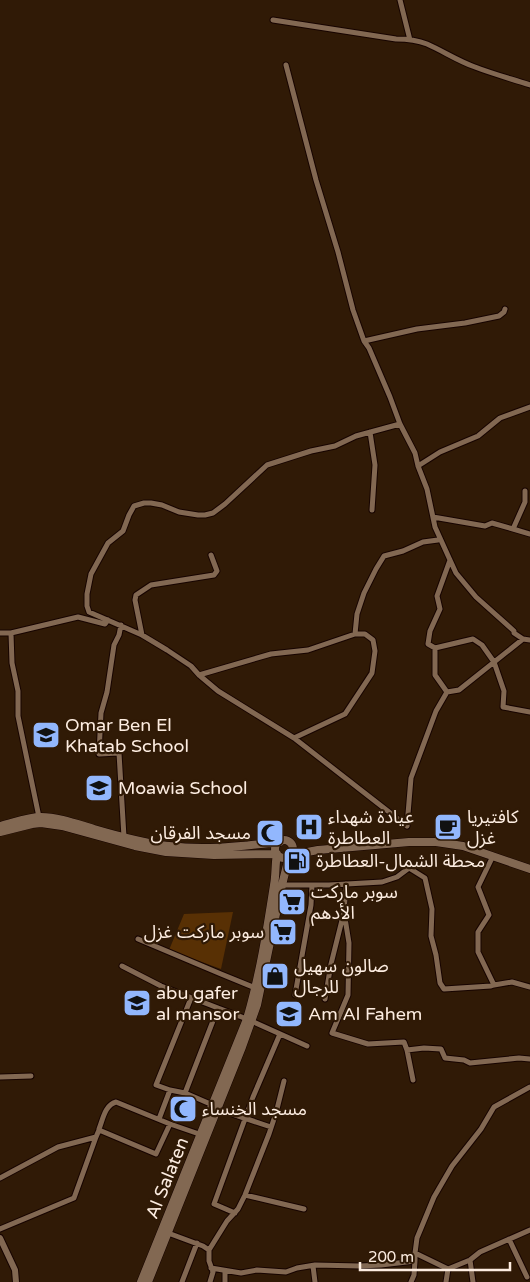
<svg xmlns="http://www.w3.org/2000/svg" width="530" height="1282" font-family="'Varela Round','Noto Sans Arabic',sans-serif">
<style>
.green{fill:#583004}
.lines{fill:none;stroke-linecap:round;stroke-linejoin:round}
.minor-casing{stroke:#170400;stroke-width:7}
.tertiary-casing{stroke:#170400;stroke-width:8}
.secondary-casing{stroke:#170400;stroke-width:9}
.minor{stroke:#826852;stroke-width:5}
.tertiary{stroke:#826852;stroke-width:6}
.secondary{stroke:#826852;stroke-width:8}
.labels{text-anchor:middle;stroke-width:4.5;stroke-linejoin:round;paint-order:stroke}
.poi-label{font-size:18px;fill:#fdede1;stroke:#301a06;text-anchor:start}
.street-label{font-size:18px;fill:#fdede1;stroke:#301a06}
</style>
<rect width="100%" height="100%" fill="#301a06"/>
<path class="green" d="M233,912L221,969L169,950L184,914Z"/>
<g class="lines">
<defs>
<path id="minor" d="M400,0L410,40
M273,20L396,39C407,39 417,40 427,44C443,51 458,61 475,67C493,74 512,79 530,85
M286,65L316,180L338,252L353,310L364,341L369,348L390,397L400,424L415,453L418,466L427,489L435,527L450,560L456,573L476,597L514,631V633L523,639L530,640
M364,341L417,329L465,323L499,316L504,312L505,309
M400,424L356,436L335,446L311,451L267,465L225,504L213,513L205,515H198L179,512L162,505L151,503H144L134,506L129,515L123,531L108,543L91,574L87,594V606L89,612L142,635L167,650L191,666L199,675L218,691L294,738L407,826
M370,432L375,465L372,510
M418,466L440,452L478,436L500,418L530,407
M525,491V502L513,529L530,534
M433,517L485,526L492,523L513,529
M121,625L119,635L114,645L107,692L101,713L99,754L119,753L124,837
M0,633H11L78,617L105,624L108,620
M11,633L12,663L18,691V716L39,817
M355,634L357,614L364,593L376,569L384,556L403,551L423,542L438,540L440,538
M142,635L135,600L136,595L151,585L214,575L217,571L211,555
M435,648L473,639L482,645L494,662L504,691L503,707L530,712
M199,675L271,654L308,650L355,634H365L373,640L375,651L372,673L345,714L294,738
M447,692L435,675V648L428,644L430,631L440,609L437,596L450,560
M407,826L411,778L436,711L447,692L459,690L523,639
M493,856L478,887L489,915L478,932V952L494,985L512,982L530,987
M282,885H329L382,882L397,877L409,868L425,878L432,909L431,936L436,955L440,983L444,989L491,986L494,985
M344,912L349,943L348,995L332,1033L368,1044L404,1042L407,1050L413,1080
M138,939L221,974L258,989
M122,966L161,986L218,1008L247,1019L307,1046
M295,995L311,905L312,885
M325,999L331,964L344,912L346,884
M407,1050L424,1048L441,1049L445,1058L464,1060L470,1063L519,1058L530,1059
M0,1077L31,1076
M170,1090L156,1085L191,998
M185,1093L218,1008
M217,1109L271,1127
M159,1119L170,1090L185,1093L215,1106
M99,1129C103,1119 105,1105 116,1102L170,1124L202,1135
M0,1178L58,1147L96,1137L99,1130L156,1154L170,1124
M245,1195L304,1209
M235,1213L214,1204L253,1097L280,1034
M0,1229L74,1198L96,1137
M168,1233L203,1246L209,1250V1261L213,1272L210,1282
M509,1239L527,1277
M209,1250L227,1221L238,1209L245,1195L269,1134L276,1113L284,1081
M415,1253L448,1269L470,1260L480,1252L530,1230
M470,1260L473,1282
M313,1266L315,1282
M211,1268L241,1273L257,1270L286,1272L297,1268L315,1265L360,1266L381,1265L415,1261V1253L417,1238L434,1197L452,1166L481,1129L494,1107L530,1087
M225,1271V1282
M182,1282L197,1243
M411,1282L414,1275L415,1261
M446,1282L448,1269"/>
<path id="tertiary" d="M0,1238L15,1270L16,1282"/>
<path id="secondary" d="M0,826C13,823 27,817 41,817C59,817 77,824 94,829C118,836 143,843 169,846C206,851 242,846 280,842
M0,832L32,824L41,823L62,826L135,846L166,852L214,855L277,854C275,864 276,875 274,885C267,930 260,975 247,1019L141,1282
M275 849a9 9 0 1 1 18 0a9 9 0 1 1-18 0Z
M291,855L318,850L409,842H436L463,846L530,869
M148,1282L242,1047L257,1005L282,885L289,857"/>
</defs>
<use href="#minor" class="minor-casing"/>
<use href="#tertiary" class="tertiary-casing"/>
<use href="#secondary" class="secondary-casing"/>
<use href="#minor" class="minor"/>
<use href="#tertiary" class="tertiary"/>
<use href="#secondary" class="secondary"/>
</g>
<defs>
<symbol id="school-square" viewBox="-11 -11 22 22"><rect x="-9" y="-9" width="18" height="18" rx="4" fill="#92b7fd" stroke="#301a06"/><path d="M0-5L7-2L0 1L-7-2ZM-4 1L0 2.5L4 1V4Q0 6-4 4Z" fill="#111"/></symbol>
<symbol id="hospital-square" viewBox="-11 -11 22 22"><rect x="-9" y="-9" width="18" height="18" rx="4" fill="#92b7fd" stroke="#301a06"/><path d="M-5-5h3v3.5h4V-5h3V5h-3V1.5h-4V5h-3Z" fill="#111"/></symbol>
<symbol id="cafe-square" viewBox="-11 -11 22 22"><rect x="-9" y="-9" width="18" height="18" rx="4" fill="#92b7fd" stroke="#301a06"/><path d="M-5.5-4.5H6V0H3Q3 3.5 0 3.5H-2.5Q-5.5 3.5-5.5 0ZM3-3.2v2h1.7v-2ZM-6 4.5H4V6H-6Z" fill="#111"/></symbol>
<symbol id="mosque-square" viewBox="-11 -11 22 22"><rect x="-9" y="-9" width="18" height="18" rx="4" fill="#92b7fd" stroke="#301a06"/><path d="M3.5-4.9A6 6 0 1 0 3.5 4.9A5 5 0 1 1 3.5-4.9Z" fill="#111"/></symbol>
<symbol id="fuel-square" viewBox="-11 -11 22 22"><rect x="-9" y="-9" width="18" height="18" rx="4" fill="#92b7fd" stroke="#301a06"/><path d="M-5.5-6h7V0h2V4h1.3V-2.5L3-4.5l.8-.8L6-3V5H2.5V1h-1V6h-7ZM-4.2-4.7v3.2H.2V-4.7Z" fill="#111"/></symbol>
<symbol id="supermarket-square" viewBox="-11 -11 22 22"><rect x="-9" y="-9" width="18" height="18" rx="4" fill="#92b7fd" stroke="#301a06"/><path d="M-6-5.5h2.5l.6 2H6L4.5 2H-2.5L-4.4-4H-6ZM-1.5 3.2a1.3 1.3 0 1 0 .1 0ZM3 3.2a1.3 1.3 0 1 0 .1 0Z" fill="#111"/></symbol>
<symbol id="shop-square" viewBox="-11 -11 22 22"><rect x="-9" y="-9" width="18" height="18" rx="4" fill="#92b7fd" stroke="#301a06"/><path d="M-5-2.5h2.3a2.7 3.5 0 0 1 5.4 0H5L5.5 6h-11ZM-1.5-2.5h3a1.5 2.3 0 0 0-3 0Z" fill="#111"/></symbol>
</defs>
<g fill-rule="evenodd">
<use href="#school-square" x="30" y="719" width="32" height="32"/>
<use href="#school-square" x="83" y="772" width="32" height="32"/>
<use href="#hospital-square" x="293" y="811" width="32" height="32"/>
<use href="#cafe-square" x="432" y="811" width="32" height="32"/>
<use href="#mosque-square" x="254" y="817" width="32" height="32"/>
<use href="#fuel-square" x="281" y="845" width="32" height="32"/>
<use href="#supermarket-square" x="276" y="886" width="32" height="32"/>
<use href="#supermarket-square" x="267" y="916" width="32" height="32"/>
<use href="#shop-square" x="259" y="960" width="32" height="32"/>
<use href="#school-square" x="121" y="987" width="32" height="32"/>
<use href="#school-square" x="273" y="998" width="32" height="32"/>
<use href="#mosque-square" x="167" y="1093" width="32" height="32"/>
</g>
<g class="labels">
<g class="poi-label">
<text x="65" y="731">Omar Ben El<tspan x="65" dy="21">Khatab School</tspan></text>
<text x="118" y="794">Moawia School</text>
<text x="328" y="823">عيادة شهداء<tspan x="328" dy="21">العطاطرة</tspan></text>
<text x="467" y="823">كافتيريا<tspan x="467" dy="21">غزل</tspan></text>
<text x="251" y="839" text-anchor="end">مسجد الفرقان</text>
<text x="316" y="867">محطة الشمال-العطاطرة</text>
<text x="311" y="898">سوبر ماركت<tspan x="311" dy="21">الأدهم</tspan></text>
<text x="264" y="938" text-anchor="end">سوبر ماركت غزل</text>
<text x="294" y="972">صالون سهيل<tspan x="294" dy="21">للرجال</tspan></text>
<text x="156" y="999">abu gafer<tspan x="156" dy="21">al mansor</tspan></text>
<text x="308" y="1020">Am Al Fahem</text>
<text x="202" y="1115">مسجد الخنساء</text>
</g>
<g class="street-label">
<text transform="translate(167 1178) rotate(-68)" y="6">Al Salaten</text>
</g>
</g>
<path d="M360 1262v8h150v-8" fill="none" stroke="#fdede1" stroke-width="2.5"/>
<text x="368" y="1262" font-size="15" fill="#fdede1" stroke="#301a06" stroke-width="4" paint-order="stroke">200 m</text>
</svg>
